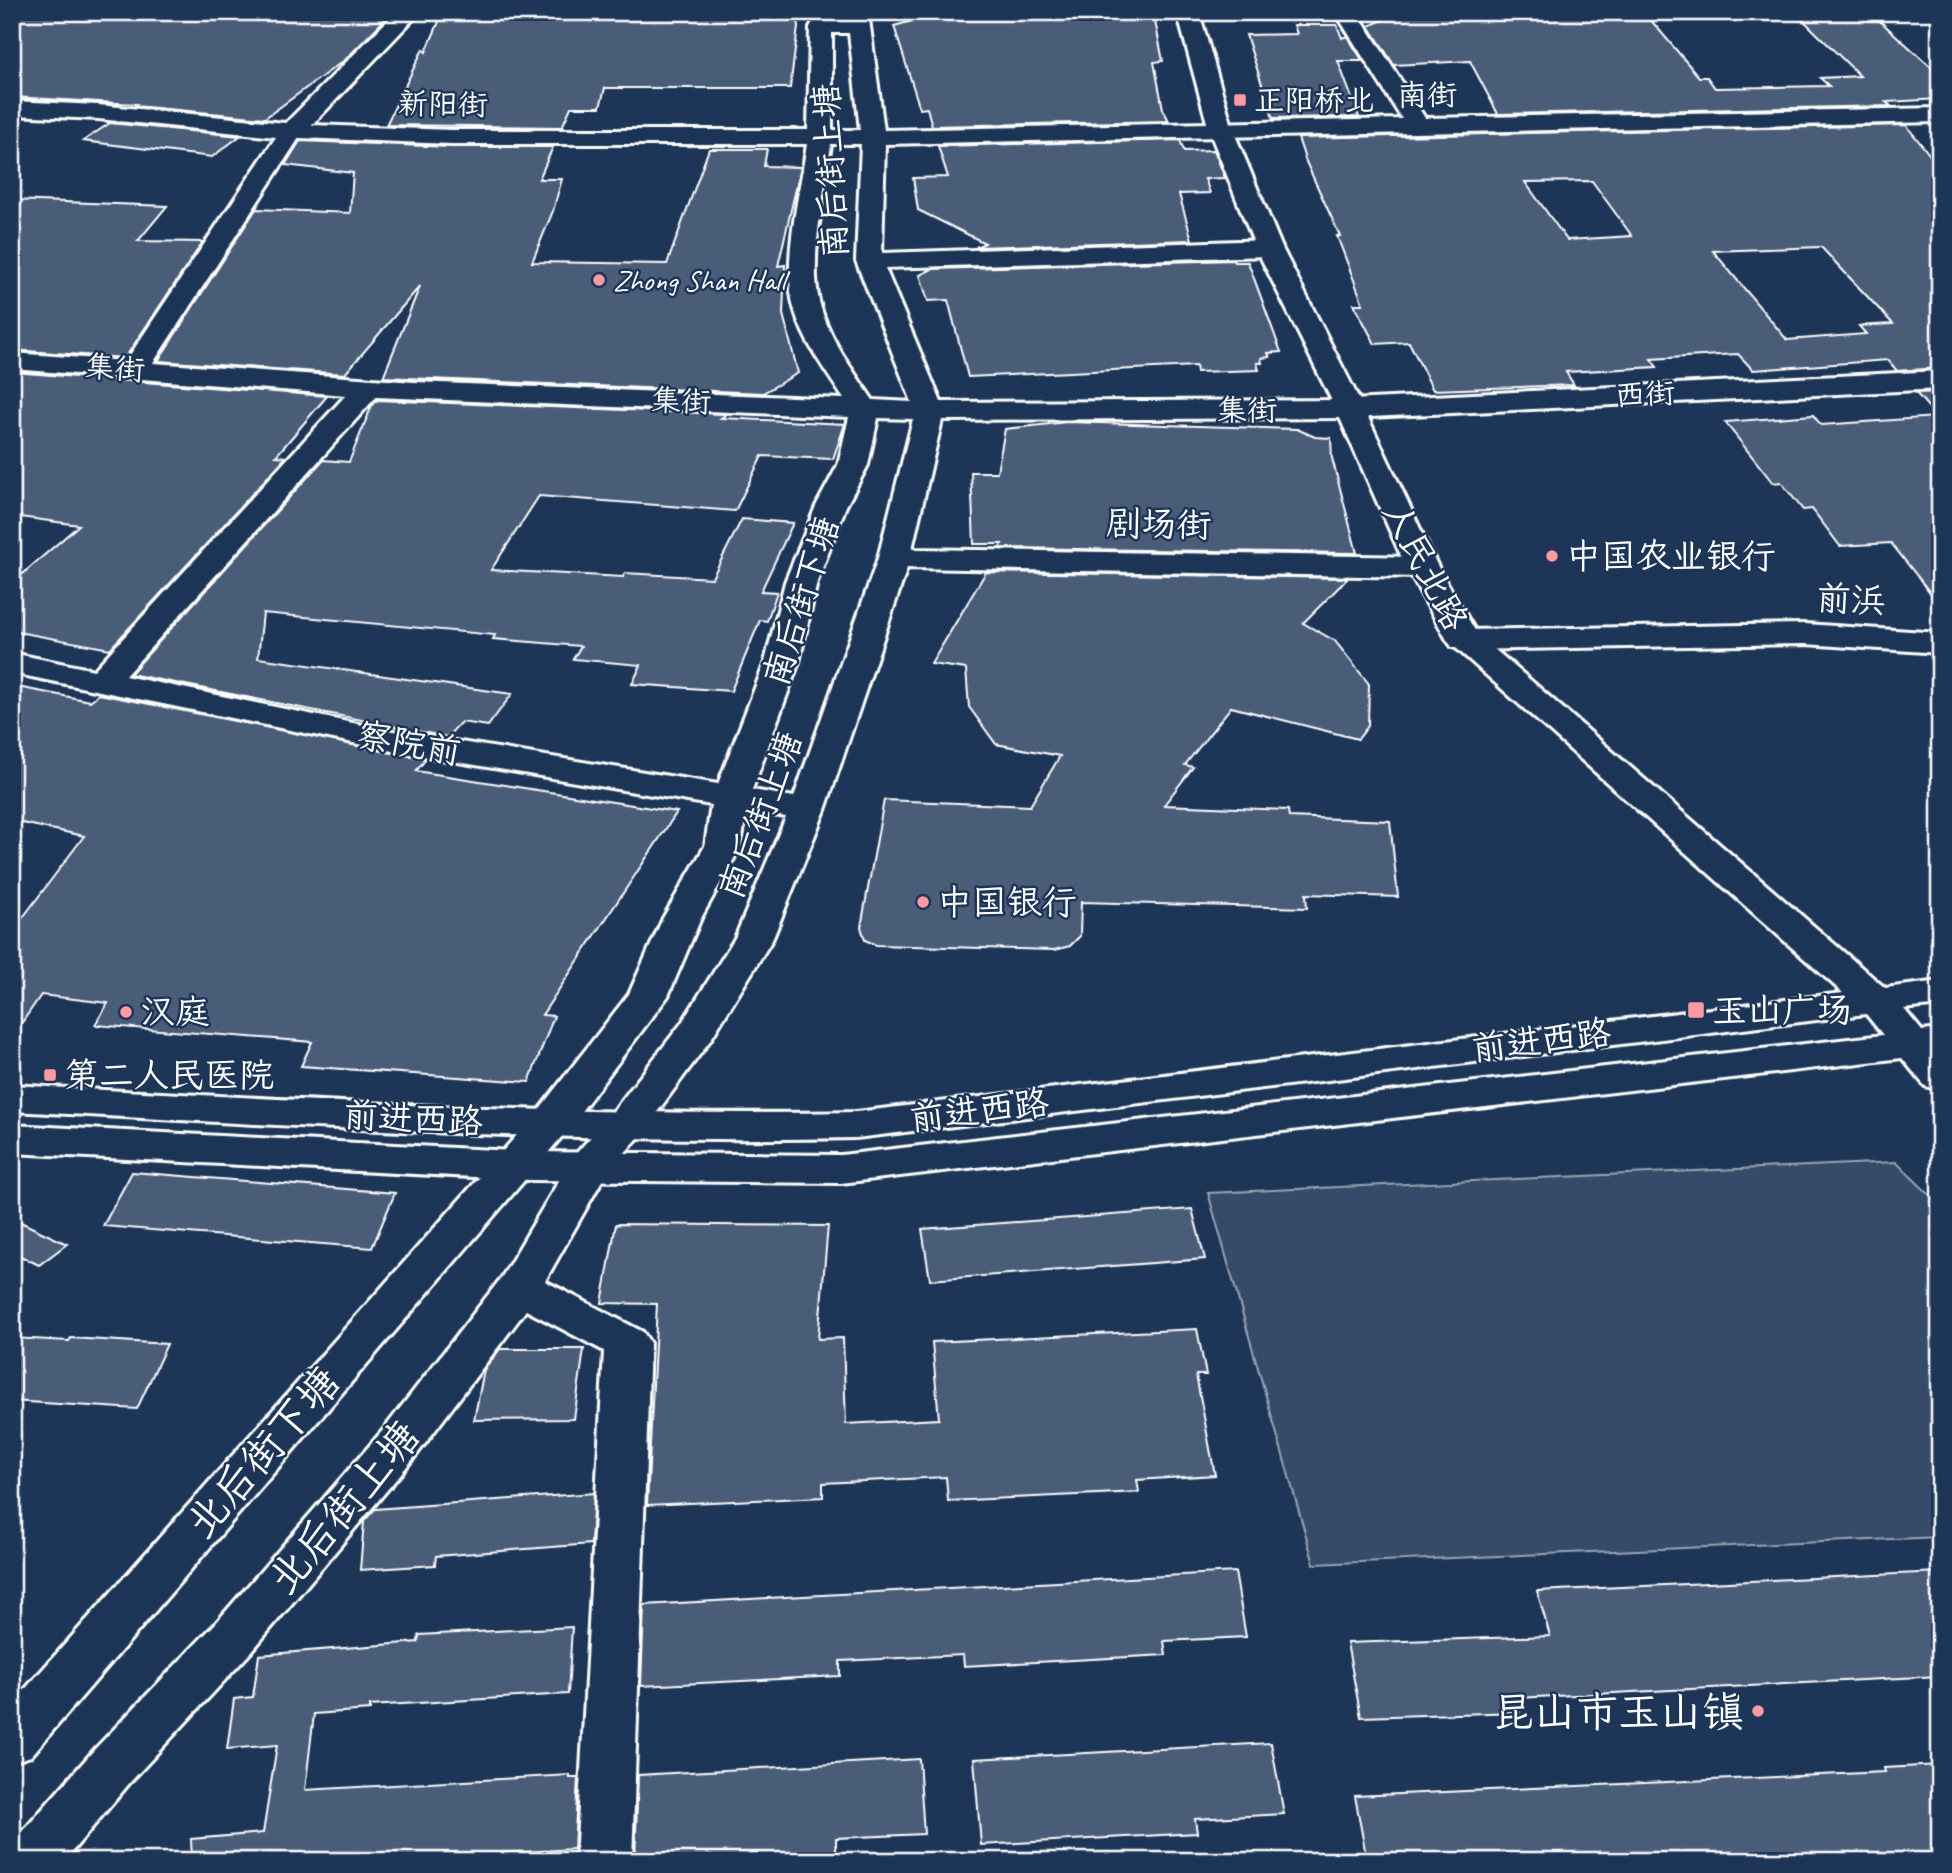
<svg xmlns="http://www.w3.org/2000/svg" width="1952" height="1873" font-family="Caveat,'LXGW WenKai TC',sans-serif">
<style>
.green{fill:#364b69;stroke:#9aa5b4;stroke-width:2}
.building{fill:#4a5d79;stroke:#fff;stroke-width:2;fill-rule:evenodd}
.lines{fill:none;stroke-linecap:round;stroke-linejoin:round}
.minor-casing{stroke:#fff;stroke-width:6}
.major-casing{stroke:#fff;stroke-width:6}
.minor{fill:#1d3557;fill-rule:evenodd}
.major{fill:#1d3557;fill-rule:evenodd}
.poi-dot{fill:#ff9aa2;stroke:#1d3557;stroke-width:2.5}
.labels{text-anchor:middle;stroke-width:5;stroke-linejoin:round;paint-order:stroke}
.far-street-label{font-size:30px;fill:#fff;stroke:#1d3557}
.far-poi-label{font-size:30px;fill:#fff;stroke:#1d3557;text-anchor:start}
.street-label{font-size:35px;fill:#fff;stroke:#1d3557}
.poi-label{font-size:35px;fill:#fff;stroke:#1d3557;text-anchor:start}
.near-street-label{font-size:42px;fill:#fff;stroke:#1d3557}
.near-poi-label{font-size:42px;fill:#fff;stroke:#1d3557;text-anchor:end}
</style>
<rect width="100%" height="100%" fill="#1d3557"/>
<filter id="ink" filterUnits="userSpaceOnUse"><feTurbulence type="fractalNoise" baseFrequency=".0143" numOctaves="2"/><feDisplacementMap in="SourceGraphic" scale="14" xChannelSelector="R" yChannelSelector="G"/><feConvolveMatrix kernelMatrix="1 2 1 2 8 2 1 2 1" color-interpolation-filters="sRGB"/></filter>
<g filter="url(#ink)">
<path class="green" d="M1896,1162L1940,1205V1537L1314,1564L1208,1193Z"/>
<path class="building" d="M12,12H392L346,59L265,118L135,106L137,104L12,97Z
M443,12H800L790,88H605L600,107H571L562,127L386,125L423,49L426,52Z
M1452,12H1644L1699,77H1707L1715,88L1829,86L1820,78L1860,76L1795,12H1870L1940,75V99L1886,102L1891,106L1498,114L1470,61L1394,65L1369,26L1396,14Z
M937,14L1154,16L1163,61L1154,62L1163,109L1169,121L932,126L927,108L920,109L894,26Z
M1294,25H1337L1342,38L1347,36L1363,61H1338L1359,117L1273,118L1246,35L1297,34Z
M110,123L240,136L212,157L83,141Z
M1906,125L1940,168V368L1897,371L1888,360L1753,370L1738,354L1651,359L1657,367L1566,372L1574,385L1433,390L1409,342L1375,344L1354,304H1363L1337,236H1340L1306,162L1298,138ZM1592,181L1632,236L1567,240L1525,182ZM1821,247L1893,324L1859,326L1866,334L1787,340L1713,251Z
M1180,140L1184,151L1214,150L1225,178L1205,179L1210,193L1179,194L1192,240L976,247L985,243L918,210L913,178L948,177L938,146Z
M300,141L452,147H553L539,179H562L553,211L532,262L667,264L709,149H767L764,166L801,167L778,266L785,265L783,314L798,373L763,393L383,377L420,286L345,374L158,361L256,209L350,213L353,173L285,165Z
M12,200L167,206L138,241L203,242L125,358L12,350Z
M1234,260L1235,262H1248L1281,352L1268,353L1270,357L1261,358L1262,363H1257L1259,370L1197,372L1196,366L968,377L948,300L928,301L920,275L932,269Z
M12,372L327,396L276,456L286,457L110,649L12,631V583L79,525L12,516Z
M1940,392V605L1891,543L1840,546L1812,509L1803,510L1781,482L1773,483L1725,422L1813,415L1821,425L1937,417L1916,393Z
M377,400L727,414L721,418L845,424L833,459L762,456L735,511L539,496L491,570L623,577L625,573L712,578L742,519L793,523L761,591L777,592L767,621L760,620L731,691L632,684L641,665L573,659L581,646L493,639L495,635L263,613L258,658L512,694L488,726L461,722L447,737L130,674L323,460L349,462L372,405Z
M1067,422L1297,429L1315,437L1331,438L1332,458L1357,553L1000,548L1002,544H974L971,472H997L1005,429Z
M986,572L1348,578L1303,623L1335,641L1369,684L1368,726L1358,739L1231,707L1185,765L1193,767L1164,805L1288,810L1289,817L1390,821L1398,897L1306,894L1307,908L1081,902L1080,936L1070,946L1054,950L876,945L865,940L861,927L884,800L1030,806L1060,756L996,744L969,707L966,669L931,664Z
M12,686L90,701L99,694L426,759L416,771L677,812L542,1015L554,1016L529,1082L301,1066L312,1042L95,1025L108,1003L41,995L12,1037V932L84,836L12,821Z
M132,1172L395,1193L372,1248L103,1226Z
M1192,1209L1205,1259L930,1280L922,1229Z
M12,1218L67,1244L39,1265L12,1252Z
M616,1224L828,1226L818,1339L843,1338L846,1424L939,1419L932,1342L1197,1329L1206,1375H1196L1215,1475L1137,1480L1139,1492L948,1501L946,1477L823,1483V1497L647,1505L657,1304L602,1303Z
M12,1338L69,1341L71,1338L167,1344L137,1409L12,1401Z
M500,1349H584L574,1419L474,1420L484,1370Z
M594,1493L591,1544L436,1556L435,1565L360,1570L364,1521L375,1509Z
M1235,1572L1246,1637L1164,1641L1166,1655L964,1666L963,1655L840,1661V1676L641,1686L644,1605Z
M1940,1572V1676L1517,1698L1520,1712L1361,1717L1347,1643L1550,1636L1537,1591Z
M572,1627L568,1694L370,1706V1710L314,1714L305,1790L570,1775V1778H578L574,1849L476,1855V1861H192L191,1839L263,1833L277,1745L227,1749L234,1699L253,1697L259,1655L418,1642L419,1635Z
M1271,1743L1284,1814L1195,1819L1197,1833L981,1845L974,1759Z
M919,1759L924,1834L836,1838V1855L735,1861H635L638,1775Z
M1940,1765V1861H1367L1355,1796L1885,1772L1884,1768Z"/>
<g class="lines">
<defs>
<path id="minor" d="M396,12H420L312,125L452,130H808L810,27L813,22L847,20L846,12H868L884,130L1402,119L1335,12H1357L1425,118L1940,108V122L885,144L882,253L1269,240L1278,242L1282,248L1278,254L1269,256L885,268L941,402L1350,400L1940,371V389L1350,418L942,420L912,549L1422,557L1433,560L1438,567L1433,574L1422,577L907,568L825,810L773,938L711,1039L638,1138L605,1175L545,1281L643,1332L650,1343L632,1861H576L604,1351L526,1310L418,1453L251,1652L132,1780L64,1861H12V1844L94,1750L215,1624L384,1429L502,1277L573,1157L608,1118L681,1024L735,938L786,817L746,811L741,846L701,918L668,996L564,1134L31,1756L12,1762V1704L534,1116L629,994L663,918L705,846L711,805L387,750L12,673V653L94,670L346,395L12,369V353L126,361L276,137L98,119L12,115V101L98,105L286,123ZM832,33H849L860,130H832ZM299,138L452,144H807C800,192 784,252 792,299C799,336 824,368 844,399L414,382L153,363ZM831,144H861L856,261L912,402L873,400C852,369 828,338 819,301C809,257 825,190 831,144ZM376,397L849,417L838,465L816,506L785,582L765,662L718,784L387,730L125,676ZM878,418L913,419L878,558L794,797L752,790L799,662L817,582L846,506L868,465Z
M1805,624L1940,633V653L1805,644L1464,650L1452,647L1447,640L1452,633L1464,630Z"/>
<path id="major" d="M1177,12H1199L1233,130L1282,248L1364,409L1438,567L1477,634L1885,988L1940,981V1005L1904,1009L1922,1031L1940,1029V1090L1925,1086L1902,1058L841,1183L530,1180L12,1153V1125L530,1152L841,1155L1883,1035L1866,1014L856,1138C574,1144 294,1126 12,1111V1085C294,1100 574,1117 856,1112L1843,993L1447,640L1406,567L1336,409L1256,248L1209,130Z"/>
</defs>
<use href="#minor" class="minor-casing"/>
<use href="#major" class="major-casing"/>
<use href="#minor" class="minor"/>
<use href="#major" class="major"/>
</g>
</g>
<g class="poi-dot">
<rect x="1233" y="93" width="14" height="14" rx="3.5"/>
<circle cx="599" cy="280" r="7"/>
<circle cx="1552" cy="556" r="7"/>
<circle cx="923" cy="902" r="7"/>
<rect x="1687" y="1001" width="18" height="18" rx="3.5"/>
<circle cx="126" cy="1012" r="7"/>
<rect x="43" y="1068" width="14" height="14" rx="3.5"/>
<circle cx="1758" cy="1711" r="7"/>
</g>
<g class="labels">
<g class="far-street-label">
<text transform="translate(1427 95) rotate(-1)" y="10">南街</text>
<text transform="translate(443 104) rotate(1)" y="10">新阳街</text>
<text transform="translate(115 368) rotate(4)" y="10">集街</text>
<text transform="translate(1645 394) rotate(-3)" y="10">西街</text>
<text transform="translate(681 401) rotate(2)" y="10">集街</text>
<text x="1247" y="420">集街</text>
</g>
<g class="far-poi-label">
<text x="1254" y="110">正阳桥北</text>
<text x="613" y="290">Zhong Shan Hall</text>
</g>
<g class="street-label">
<text transform="translate(830 171) rotate(-93)" y="12">南后街上塘</text>
<text transform="translate(1159 524) rotate(1)" y="12">剧场街</text>
<text transform="translate(1426 566) rotate(62)" y="12">人民北路</text>
<text transform="translate(1851 599) rotate(3)" y="12">前浜</text>
<text transform="translate(801 601) rotate(-72)" y="12">南后街下塘</text>
<text transform="translate(409 743) rotate(10)" y="12">察院前</text>
<text transform="translate(760 815) rotate(-69)" y="12">南后街上塘</text>
<text transform="translate(1541 1040) rotate(-7)" y="12">前进西路</text>
<text transform="translate(979 1110) rotate(-7)" y="12">前进西路</text>
<text transform="translate(413 1118) rotate(3)" y="12">前进西路</text>
</g>
<g class="poi-label">
<text x="1566" y="568">中国农业银行</text>
<text x="937" y="914">中国银行</text>
<text x="1712" y="1022">玉山广场</text>
<text x="140" y="1024">汉庭</text>
<text x="64" y="1087">第二人民医院</text>
</g>
<g class="near-street-label">
<text transform="translate(262 1452) rotate(-49)" y="15">北后街下塘</text>
<text transform="translate(343 1507) rotate(-50)" y="15">北后街上塘</text>
</g>
<g class="near-poi-label">
<text x="1744" y="1726">昆山市玉山镇</text>
</g>
</g>
<rect width="1952" height="1873" fill="none" stroke="#1d3557" stroke-width="42"/>
<rect x="21" y="21" width="1910" height="1831" fill="none" stroke="#fff" stroke-width="2.5" filter="url(#ink)"/>
</svg>
